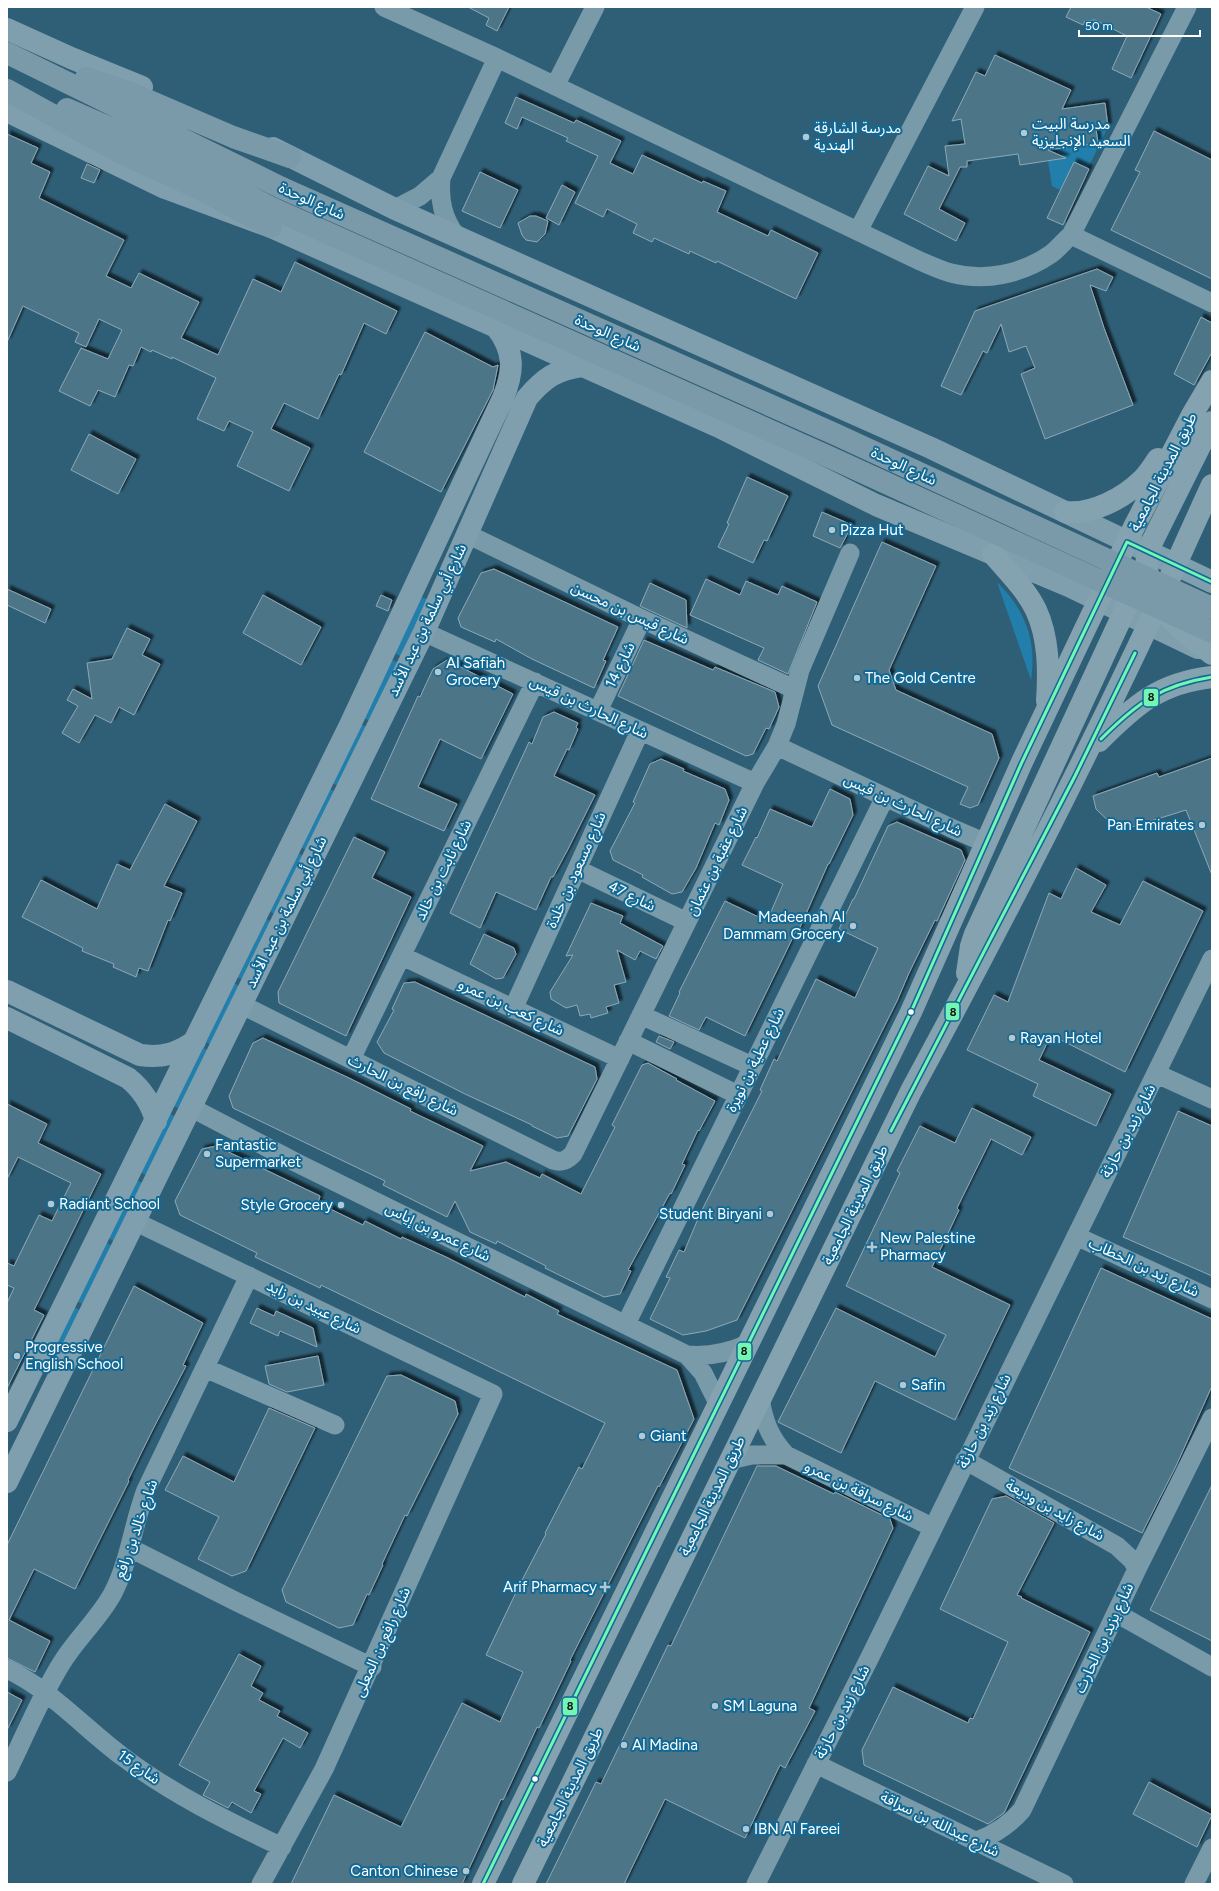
<svg xmlns="http://www.w3.org/2000/svg" width="1219" height="1891" font-family="Figtree,'Noto Sans Arabic',sans-serif">
<style>
.green{fill:#227eab}
.building{fill:#4e7488;stroke:#8ca9b7;filter:url(#shadow)}
.lines{fill:none;stroke-linecap:round;stroke-linejoin:round}
.street{stroke:#789aa9;stroke-width:19}
.secondary{stroke:#7f9fae;stroke-width:22}
.primary{stroke:#84a2b0;stroke-width:22}
.highway{stroke:#7a99a9;stroke-width:22}
.highway-bridge{stroke:#7a99a9;stroke-width:22}
.bus-1-casing{stroke:#116995;stroke-width:6}
.bus-1{stroke:#73f6b3;stroke-width:3}
.poi-dot{fill:#b6c7cf;stroke:#116995;stroke-width:1.5}
.bus-dot{fill:#fff;stroke:#116995;stroke-width:1.5}
.labels{text-anchor:middle;stroke-width:4;stroke-linejoin:round;paint-order:stroke}
.poi-label{font-size:15px;fill:#fff;stroke:#116995;text-anchor:start}
.street-label{font-size:15px;fill:#fff;stroke:#116995}
.line-badge{stroke:#116995;stroke-width:1.5}
.pale-badge-label{font-size:11px;text-anchor:middle;font-weight:bold;fill:#111}
</style>
<defs>
<filter id="shadow"><feDropShadow dx="3.5" dy="-3.5" stdDeviation="1" flood-color="#0009"/></filter>
</defs>
<rect width="100%" height="100%" fill="#2f5f77"/>
<path class="green" d="M1108,127L1074,197L1052,186L1048,161L1059,159L1057,148L1098,143L1096,129Z
M997,582C1025,609 1037,641 1031,680Z
M421,597L429,600L402,657L395,653Z
M391,659L399,663L371,721L363,718Z
M360,724L367,727L339,786L332,783Z
M328,788L336,792L308,851L300,847Z
M296,852L304,856L276,915L269,911Z
M264,918L272,922L244,980L236,977Z
M233,983L240,986L212,1045L205,1042Z
M201,1047L208,1050L181,1109L173,1106Z
M168,1113L176,1117L148,1176L140,1172Z
M136,1180L143,1183L116,1242L108,1238Z
M105,1242L112,1246L84,1305L77,1301Z
M74,1307L81,1311L53,1370L46,1366Z"/>
<path class="building" d="M468,7H509L497,31L486,25L489,18Z
M1071,7H1146L1161,14L1131,78L1112,69L1127,36L1095,20L1085,21L1083,25L1066,17Z
M995,55L1071,90L1062,109L1105,103L1108,127L1096,129L1098,143L1048,150L1066,158L1020,165L1018,154L967,161V167H960L939,209L965,223L956,241L904,214L928,166L949,176L945,146L965,144L961,119L952,121L976,72L985,76Z
M516,97L574,123L576,120L621,141L610,163L633,174L642,155L702,183L703,181L726,191L717,212L768,236L771,230L818,253L796,299L717,261L716,263L690,251L689,254L654,238L652,242L633,233L637,224L607,209L603,217L575,203L598,156L566,141L568,138L522,117L517,129L505,123Z
M1154,131L1212,160V279L1111,230L1140,172L1135,170Z
M7,134L38,148L31,163L50,172L39,198L124,240L106,276L131,288L139,273L199,302L181,338L218,355L253,279L281,292L295,262L397,311L386,334L364,323L341,375L339,374L318,419L284,403L271,429L310,448L289,491L237,466L253,432L229,421L224,431L197,419L216,378L172,357V359L152,350L151,352L141,347L133,366L129,365L115,397L98,390L90,406L59,391L81,348L108,359L122,330L99,319L86,347L75,342L79,333L23,306L7,342Z
M1074,162L1089,169L1063,225L1047,218Z
M87,164L100,170L94,183L81,178Z
M480,172L518,190L500,228L462,211Z
M562,185L575,192L559,225L546,218Z
M530,216H536L548,221L545,234L537,242L526,240L522,235L518,223Z
M1097,269L1113,277L1106,291L1090,285L1104,328L1133,405L1045,439L1021,374L1035,368L1026,346L1009,352L1001,324L987,353L983,351L961,395L941,386L975,311Z
M1201,317L1212,323V352L1194,385L1174,374Z
M425,332L493,367L498,365L493,390L441,492L364,452Z
M89,434L136,459L118,494L71,470Z
M747,477L788,496L767,541L764,540L753,563L718,547L729,524L727,523Z
M822,512L852,525L840,548L813,536Z
M882,542L936,566L889,670L896,690L992,734L999,758L978,805L970,808L960,804L968,787L832,725L818,686Z
M494,569L618,627L603,660L606,661L594,688L532,659L496,639L495,642L461,627L458,618L481,573Z
M706,579L740,595L746,581L778,595L782,586L817,602L788,674L758,660L764,648L690,615Z
M650,583L686,600L687,628L640,606Z
M7,589L51,609L45,623L7,605Z
M263,595L321,627L301,665L243,633Z
M381,595L392,600L388,611L376,606Z
M127,628L150,639L142,655L160,664L134,715L119,707L111,723L95,715L79,743L62,733L78,706L67,700L73,689L92,699L87,663L112,659Z
M644,640L713,670L715,667L775,692L779,707L769,729L766,728L753,754L746,756L618,696Z
M447,660L513,694L481,759L440,739L418,787L457,804L444,831L371,799L418,696L420,697L433,669Z
M554,712L578,723L576,727L578,729L569,750L567,749L554,776L595,795L568,849L553,877H551L536,910L496,892L480,928L450,913L529,742L532,744L543,717Z
M1212,758V875L1186,810L1119,831L1096,809L1093,796L1157,773L1159,777Z
M661,759L684,769L683,771L725,789L729,800L719,825L715,823L696,868L682,892L672,894L642,877L643,875L613,860L610,851L635,803L633,802L650,764Z
M830,789L850,799L853,815L829,864H828L798,932L796,931L745,1036L706,1017L699,1030L669,1016L680,993L679,992L725,901L767,921L783,884L742,865L756,837L757,838L770,809L812,827Z
M165,804L197,821L164,886L182,893L170,921L168,920L148,971L139,968L136,977L113,967L114,964L82,951L83,948L22,917L41,880L97,909L117,864L130,870Z
M897,822L961,850L965,860L937,921L935,920L909,973L897,1001L737,1320L706,1331L683,1335L650,1319L670,1278L666,1277L679,1250L684,1252L700,1214L762,1091L760,1090L774,1059L777,1061L816,979L855,998L878,948L839,929L853,899H854L888,826Z
M354,837L385,852L372,878L411,897L346,1036L279,1003L278,992Z
M1076,868L1106,885L1091,912L1120,925L1143,881L1203,911L1125,1072L1051,1035L1039,1060L1111,1094L1096,1126L1033,1096L1038,1084L967,1050L994,995L1008,1002L1049,893L1061,899Z
M591,903L623,916L620,923L663,946L656,959L640,951L635,960L617,950L626,982L614,985L619,1003L606,1007L608,1013L591,1018L590,1014L580,1016L577,1005L566,1008L551,999L550,992L573,955L566,956Z
M484,934L514,948L516,954L503,978L496,979L470,964Z
M415,982L595,1067L597,1079L568,1136L557,1138L532,1126V1125L465,1094L384,1053L377,1042L394,1010L392,1009L404,983Z
M659,1036L674,1042L670,1049L656,1042Z
M263,1038L349,1078L411,1109L410,1111L483,1146L470,1171L506,1162L540,1178L542,1174L581,1194L615,1127L612,1125L642,1065L648,1063L677,1079L676,1080L715,1101L699,1131L698,1130L682,1164L685,1165L671,1194L670,1193L628,1270L631,1271L620,1294L604,1297L545,1268L546,1266L497,1241L496,1244L470,1232L455,1201L447,1217L383,1185L385,1181L233,1108L229,1096L253,1043Z
M7,1104L47,1124L38,1143L101,1174L34,1310L44,1315L7,1388V1303L14,1288L7,1285V1263L14,1266L39,1215L52,1221L71,1183L18,1157L7,1179Z
M972,1108L1031,1137L1022,1155L991,1139L957,1208L959,1210L932,1267L1010,1305L955,1420L875,1381L841,1453L778,1422L836,1308L935,1357L946,1335L846,1286L900,1173L897,1171L920,1126L955,1143Z
M1178,1111L1212,1126V1276L1123,1237Z
M216,1146L320,1196L318,1203L363,1225L365,1221L401,1239L402,1237L446,1257L525,1297L526,1294L559,1311L557,1314L593,1331L677,1370L694,1419L659,1487L658,1486L570,1660L571,1661L539,1728L537,1727L503,1800L501,1799L462,1884H291L334,1795L401,1827L462,1703L500,1722L523,1672L486,1655L521,1582L546,1534L545,1533L579,1467L582,1469L605,1423L321,1285L320,1288L255,1257L257,1253L180,1215L175,1201L202,1149Z
M1101,1268L1212,1319V1386L1176,1466L1142,1533L1009,1468Z
M134,1286L203,1323L183,1365L186,1366L152,1431L128,1480L129,1481L75,1589L34,1569L9,1620L50,1641L35,1672L7,1658V1545Z
M257,1308L274,1316L276,1311L313,1328L317,1347L280,1331L278,1336L250,1323Z
M318,1356L324,1385L287,1392L269,1384L265,1366Z
M401,1375L455,1401L458,1414L407,1516L405,1515L382,1564L383,1565L369,1595L367,1594L353,1625L339,1628L286,1602L282,1590L387,1376Z
M269,1408L315,1428L246,1571L232,1576L198,1559L219,1517L165,1490L183,1456L234,1482Z
M757,1466H776L834,1494L835,1492L890,1519L893,1528L809,1708L815,1711L785,1768L780,1765L745,1838L665,1799L624,1884H546L596,1782L601,1784L668,1645L671,1646Z
M1212,1485V1641L1150,1610Z
M1006,1496L1054,1523L1017,1595L1022,1597L1021,1598L1090,1632L1004,1813L988,1824L864,1765L862,1750L893,1687L968,1723L970,1718L973,1719L1008,1642L940,1609L992,1499Z
M239,1654L261,1666L251,1686L263,1693L259,1700L280,1711L277,1716L308,1733L300,1748L283,1738L254,1791L261,1794L251,1813L232,1802L228,1808L203,1795L210,1782L179,1765Z
M7,1692L22,1700L7,1730Z
M1149,1782L1212,1815L1197,1847L1133,1814Z"/>
<g class="lines">
<path class="street" d="M384,7L497,58L920,261C930,265 940,270 951,273C985,282 1022,274 1051,254C1058,249 1064,241 1071,235L1187,7
M555,86L595,7
M395,209L420,196L441,178
M858,231L975,7
M1071,235L1212,303
M456,236C443,218 439,201 441,178L497,58
M467,534L642,619L794,689
M424,632L755,783
M598,711L642,619
M777,746L951,828L986,843
M577,869L687,922
M402,956L620,1059
M240,1004L553,1160C562,1163 567,1160 573,1154L755,783L777,746L786,724L800,670L850,553
M513,1009L640,731
M641,1015L752,1066
M628,1041L738,1095
M351,1059L535,682
M1157,1074L1212,1099
M190,1107L297,1163L687,1355L703,1373L719,1405
M134,1221L493,1394L324,1769L261,1884
M1076,1236L1212,1299
M626,1324L885,797
M687,1355C710,1357 728,1353 748,1344
M205,1368L335,1425
M760,1397C763,1420 770,1438 786,1455L932,1527
M730,1460L752,1455H786
M965,1460L1117,1546L1132,1560L1137,1569
M130,1548L237,1602L372,1667
M1116,1613L1212,1667
M7,1669C51,1690 84,1728 123,1757C172,1794 227,1821 282,1847
M816,1764L1064,1884
M7,1772C25,1736 40,1698 61,1664C76,1639 99,1619 113,1593C130,1560 133,1524 146,1490L249,1276
M977,1841C996,1834 1009,1825 1022,1810L1137,1569L1212,1418
M756,1884L870,1657L1212,959
M1194,1884L1212,1848"/>
<path class="secondary" d="M7,29L71,58L142,87
M7,111L165,188L271,227L496,327L719,427L876,505L1069,586L1198,648
M273,148L395,209L931,448L1212,582
M7,991L140,1055C162,1058 177,1054 195,1041
M7,1018L128,1078C143,1090 151,1103 156,1121
M7,1421L349,727L503,398C514,371 515,351 496,327
M7,1482L424,632L527,398C544,378 557,369 583,366"/>
<path class="primary" d="M1212,422L1147,552C1143,602 1176,626 1212,654
M1065,512C1092,515 1124,498 1143,479C1149,473 1153,466 1158,459
M993,554C1008,572 1026,589 1036,610C1049,638 1049,671 1047,701
M1099,741C1135,705 1159,683 1212,677
M967,973L971,946L975,934L1124,612L1128,601L1133,576
M483,1884L911,1012L1022,762L1085,629L1135,525L1192,415L1212,381
M523,1884L911,1091C989,947 1064,802 1134,655C1161,599 1186,541 1212,485"/>
<path class="highway" d="M7,53L282,188
M86,78L131,93L233,137L290,157
M7,90L123,154L198,188L271,227
M67,109L133,138L274,209"/>
<path class="highway-bridge" d="M282,188L837,435L1212,608
M274,209L827,456L1212,632"/>
<defs>
<path id="bus-1" d="M1101,739C1137,703 1161,685 1212,677
M891,1131L1075,776L1135,653
M483,1884L911,1012L1022,762L1127,542L1212,582"/>
</defs>
<use href="#bus-1" class="bus-1-casing"/>
<use href="#bus-1" class="bus-1"/>
</g>
<g class="poi-dot">
<circle cx="1024" cy="133" r="4"/>
<circle cx="806" cy="137" r="4"/>
<circle cx="832" cy="530" r="4"/>
<circle cx="438" cy="672" r="4"/>
<circle cx="857" cy="678" r="4"/>
<circle cx="1202" cy="825" r="4"/>
<circle cx="853" cy="926" r="4"/>
<circle cx="1012" cy="1038" r="4"/>
<circle cx="207" cy="1154" r="4"/>
<circle cx="51" cy="1204" r="4"/>
<circle cx="341" cy="1205" r="4"/>
<circle cx="770" cy="1214" r="4"/>
<path d="M870 1241h4v4h4v4h-4v4h-4v-4h-4v-4h4z"/>
<circle cx="17" cy="1356" r="4"/>
<circle cx="903" cy="1385" r="4"/>
<circle cx="642" cy="1436" r="4"/>
<path d="M603 1581h4v4h4v4h-4v4h-4v-4h-4v-4h4z"/>
<circle cx="715" cy="1706" r="4"/>
<circle cx="624" cy="1745" r="4"/>
<circle cx="746" cy="1829" r="4"/>
<circle cx="466" cy="1871" r="4"/>
</g>
<g class="bus-dot">
<circle cx="911" cy="1012" r="3.5"/>
<circle cx="535" cy="1779" r="3.5"/>
</g>
<g class="labels">
<g class="poi-label">
<text x="1032" y="129">مدرسة البيت<tspan x="1032" dy="17">السعيد الإنجليزية</tspan></text>
<text x="814" y="133">مدرسة الشارقة<tspan x="814" dy="17">الهندية</tspan></text>
<text x="840" y="535">Pizza Hut</text>
<text x="446" y="668">Al Safiah<tspan x="446" dy="17">Grocery</tspan></text>
<text x="865" y="683">The Gold Centre</text>
<text x="1194" y="830" text-anchor="end">Pan Emirates</text>
<text x="845" y="922" text-anchor="end">Madeenah Al<tspan x="845" dy="17">Dammam Grocery</tspan></text>
<text x="1020" y="1043">Rayan Hotel</text>
<text x="215" y="1150">Fantastic<tspan x="215" dy="17">Supermarket</tspan></text>
<text x="59" y="1209">Radiant School</text>
<text x="333" y="1210" text-anchor="end">Style Grocery</text>
<text x="762" y="1219" text-anchor="end">Student Biryani</text>
<text x="880" y="1243">New Palestine<tspan x="880" dy="17">Pharmacy</tspan></text>
<text x="25" y="1352">Progressive<tspan x="25" dy="17">English School</tspan></text>
<text x="911" y="1390">Safin</text>
<text x="650" y="1441">Giant</text>
<text x="597" y="1592" text-anchor="end">Arif Pharmacy</text>
<text x="723" y="1711">SM Laguna</text>
<text x="632" y="1750">Al Madina</text>
<text x="754" y="1834">IBN Al Fareei</text>
<text x="458" y="1876" text-anchor="end">Canton Chinese</text>
</g>
<g class="street-label">
<text transform="translate(312 201) rotate(24)" y="5">شارع الوحدة</text>
<text transform="translate(608 333) rotate(24)" y="5">شارع الوحدة</text>
<text transform="translate(904 466) rotate(25)" y="5">شارع الوحدة</text>
<text transform="translate(1163 472) rotate(-63)" y="5">طريق المدينة الجامعية</text>
<text transform="translate(630 613) rotate(25)" y="5">شارع قيس بن محسن</text>
<text transform="translate(427 620) rotate(-65)" y="5">شارع أبي سلمة بن عبد الأسد</text>
<text transform="translate(620 665) rotate(-64)" y="5">شارع 14</text>
<text transform="translate(589 707) rotate(25)" y="5">شارع الحارث بن قيس</text>
<text transform="translate(903 805) rotate(25)" y="5">شارع الحارث بن قيس</text>
<text transform="translate(717 861) rotate(-64)" y="5">شارع عقبة بن عثمان</text>
<text transform="translate(443 870) rotate(-64)" y="5">شارع ثابت بن خالد</text>
<text transform="translate(576 870) rotate(-66)" y="5">شارع مسعود بن خلدة</text>
<text transform="translate(632 896) rotate(26)" y="5">شارع 47</text>
<text transform="translate(286 912) rotate(-64)" y="5">شارع أبي سلمة بن عبد الأسد</text>
<text transform="translate(511 1007) rotate(25)" y="5">شارع كعب بن عمرو</text>
<text transform="translate(755 1060) rotate(-64)" y="5">شارع عطية بن نويرة</text>
<text transform="translate(403 1085) rotate(26)" y="5">شارع رافع بن الحارث</text>
<text transform="translate(1128 1131) rotate(-63)" y="5">شارع زيد بن حارثة</text>
<text transform="translate(855 1205) rotate(-64)" y="5">طريق المدينة الجامعية</text>
<text transform="translate(438 1232) rotate(26)" y="5">شارع عمرو بن إياس</text>
<text transform="translate(1144 1267) rotate(25)" y="5">شارع زيد بن الخطاب</text>
<text transform="translate(314 1307) rotate(26)" y="5">شارع عبيد بن زايد</text>
<text transform="translate(984 1421) rotate(-64)" y="5">شارع زيد بن حارثة</text>
<text transform="translate(859 1491) rotate(26)" y="5">شارع سراقة بن عمرو</text>
<text transform="translate(712 1496) rotate(-64)" y="5">طريق المدينة الجامعية</text>
<text transform="translate(1055 1510) rotate(29)" y="5">شارع زايد بن وديعة</text>
<text transform="translate(136 1529) rotate(-71)" y="5">شارع خالد بن رافع</text>
<text transform="translate(1104 1638) rotate(-65)" y="5">شارع يزيد بن الحارث</text>
<text transform="translate(382 1642) rotate(-66)" y="5">شارع رافع بن المعلى</text>
<text transform="translate(842 1712) rotate(-63)" y="5">شارع زيد بن حارثة</text>
<text transform="translate(139 1767) rotate(35)" y="5">شارع 15</text>
<text transform="translate(570 1787) rotate(-64)" y="5">طريق المدينة الجامعية</text>
<text transform="translate(940 1824) rotate(26)" y="5">شارع عبدالله بن سراقة</text>
</g>
</g>
<g class="line-badge">
<rect x="1143" y="688" width="16" height="19" rx="4" fill="#73f6b3"/>
<rect x="945" y="1002" width="15" height="19" rx="4" fill="#73f6b3"/>
<rect x="737" y="1342" width="15" height="19" rx="4" fill="#73f6b3"/>
<rect x="562" y="1697" width="16" height="19" rx="4" fill="#73f6b3"/>
</g>
<g class="pale-badge-label">
<text x="1151" y="701">8</text>
<text x="953" y="1016">8</text>
<text x="744" y="1355">8</text>
<text x="570" y="1710">8</text>
</g>
<rect width="1219" height="1891" fill="none" stroke="#ffffff" stroke-width="16"/>
<path d="M1079 30v6h121v-6" fill="none" stroke="#ffffff" stroke-width="2"/>
<text x="1085" y="30" font-size="12" fill="#ffffff" stroke="#116995" stroke-width="3" paint-order="stroke">50 m</text>
</svg>
